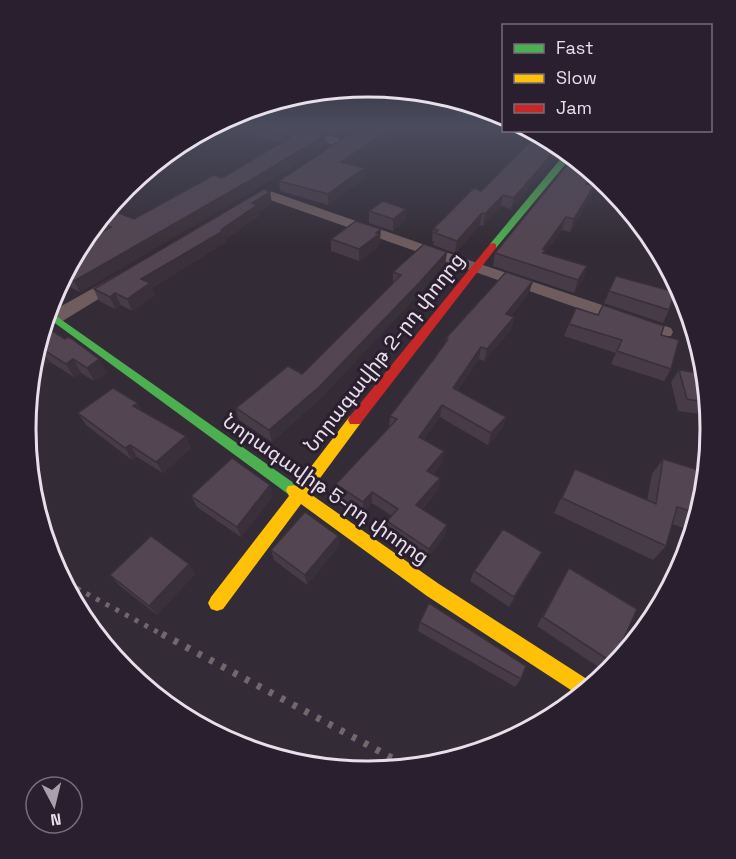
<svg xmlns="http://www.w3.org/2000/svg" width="736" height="859" font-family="'Space Grotesk','Noto Sans Armenian',sans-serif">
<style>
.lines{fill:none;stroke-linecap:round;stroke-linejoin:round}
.street{fill:#6e5c5e;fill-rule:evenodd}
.fast{fill:#4caf50;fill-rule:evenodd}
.slow{fill:#ffc107;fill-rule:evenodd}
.jam{fill:#c62828;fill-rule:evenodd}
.rail-far1{stroke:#72686c;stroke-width:5;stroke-dasharray:4 7;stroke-linecap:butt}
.rail{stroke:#72686c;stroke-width:7;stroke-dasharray:4.5 9;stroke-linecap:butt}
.wall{fill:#473b47}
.shaded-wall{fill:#3a3039}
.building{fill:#534552;stroke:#3a3039;stroke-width:1.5}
.labels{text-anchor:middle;stroke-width:6;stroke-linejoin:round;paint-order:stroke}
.street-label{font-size:20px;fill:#e7dfea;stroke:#2a1f2f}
.rim{fill:none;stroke:#e7dfea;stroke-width:3}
</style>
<rect width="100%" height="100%" fill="#332c36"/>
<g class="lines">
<path class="street" d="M270,125H290L345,140L347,143L341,147Z
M264,189L480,264L671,328L673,332L671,336H657L259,196L257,193Z
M122,272L128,273L130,277L128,281L61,322H47L49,313Z"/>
<path class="fast" d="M563,156L569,160L496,248H490V244Z
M49,311L298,486L300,490L298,494L293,496L288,494L48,318Z"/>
<path class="slow" d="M355,415L360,416L362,420L360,424L309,493L439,584L593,683L577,694L427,596L301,504L223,609L217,611L211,609L208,603L211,597L289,496L286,490L288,486L297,485L350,416Z"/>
<path class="jam" d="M493,243L496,244V248L360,424H350L348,420L350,416L490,244Z"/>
<path class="rail-far1" d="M67,583L165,636"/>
<path class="rail" d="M162,634L405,765"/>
</g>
<path class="wall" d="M219,125H295L326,145L258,188L80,292L62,283L93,237L102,232L100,226L105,218L134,219L222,178L280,143L232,128L229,130L215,127Z
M300,125H355L339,137Z
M408,127L352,165L365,179L328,205L280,191L279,181Z
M535,137L559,153L511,209L501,206L483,226L480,225L455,253L433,245L434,241H432L433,229L481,191Z
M570,161L596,178L590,185L594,186L590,198L570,232L562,230L545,253L587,266L583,279L574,293L493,266L495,253Z
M272,203L258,212L259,216L225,240L226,242L152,288L155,295L132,311L121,305L115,309L99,301L94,289Z
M369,211L406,220L393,231L369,223Z
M331,239L380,241L379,243V246L359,261L331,251Z
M447,252L445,264L417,296L320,399L272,442L239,420L236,408L302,374L393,284V272Z
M616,276L669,310L663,323L604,303Z
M529,293L511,316L514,317L511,330L484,361L479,359L458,390L506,417L502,429L488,445L440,417L424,439L444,451L442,463L433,474L440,478L438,490L422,509L447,525L445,536L427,559L387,532V521L392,516L372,503L363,513L337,496L336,484L389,428L390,416L433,360L445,343L446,338Z
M569,324L661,335L671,369L664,381L611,364L616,353L564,336Z
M46,327L107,373L94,381L81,373L74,377L50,362L40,368L38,366Z
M679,370L699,373L708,415L678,411L671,382Z
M138,403L142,411L191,448L163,473L137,457L132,460L86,425L78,413Z
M663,459L702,471L692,524L687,529L672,524L666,546L653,560L554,513L575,469L647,501L652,474Z
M191,496H273L241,537L197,507Z
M338,536L339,546L307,585L274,560L271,550Z
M542,552L509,607L470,581L474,571Z
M189,564L195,574L157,615L119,585L110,575Z
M569,568L620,647L625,650L610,672L604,676L603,670L537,626L563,578Z
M420,622L521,679L515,687L418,631Z"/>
<path class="shaded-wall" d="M228,125H232V128L229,130Z
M340,125H355L339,137L338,127Z
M397,125H409L408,127L341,172V162Z
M325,135L326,145L258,188L80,292L74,281Z
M555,150L559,153L511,209L514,198Z
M364,168L365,179L328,205V194Z
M592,175L596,178L582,196L586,184Z
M594,186L590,198L570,232L574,219Z
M270,192L272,203L258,212L259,216L225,240L226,242L152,288L155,295L132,311L127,299L141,279L221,230L252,203Z
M503,195L501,206L483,226L485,214Z
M406,209V220L393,231V219Z
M482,213L480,225L455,253L457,241Z
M566,217L562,230L544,255L543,249Z
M381,229L380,241L379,243V246L359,261V249Z
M447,252L445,264L417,296L320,399L272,442L269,430Z
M587,266L583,279L574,293L578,280Z
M533,281L529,293L503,327L506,314Z
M115,293L121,305L115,309L110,297Z
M514,317L511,330L484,361L487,349Z
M481,347L479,359L451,400L453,388Z
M41,349L50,362L40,368L38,365Z
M73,359L81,373L74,377L66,364Z
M99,359L107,373L94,381L87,368Z
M138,403L144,415L133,406Z
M442,405L440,417L418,448L419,437Z
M506,417L502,429L488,445L491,433Z
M186,436L191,448L163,473L156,462Z
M130,445L137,457L132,460L125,448Z
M444,451L442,463L425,482L427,471Z
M440,478L438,490L415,516L416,505Z
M270,485L273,496L241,537L237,527Z
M372,492V503L363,513V502Z
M447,525L445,536L427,559L429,549Z
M338,536L339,546L307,585L305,575Z
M189,564L195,574L157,615L149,606Z"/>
<path class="building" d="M254,125H295L325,135L256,177L74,281L66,277L93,237L111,227L102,223L105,218L116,212L134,219L214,175L222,178L291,137Z
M363,125H397L341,162L364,168L328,194L279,181Z
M535,137L555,150L514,198L503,195L485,214L482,213L457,241L435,233L438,230L433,229L474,188L481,191Z
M570,161L592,175L586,184L594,186L574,219L566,217L543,249H546L543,253L587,266L578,280L495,253Z
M264,189L270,192L252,203L257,205L221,230L223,231L141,279L150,283L127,299L115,293L110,297L94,289Z
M383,201L406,209L393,219L369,211Z
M356,221L381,229L376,233L379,234L359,249L331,239Z
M424,244L447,252L418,284L319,387L269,430L236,408L288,366L302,374L401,275L393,272Z
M506,272L533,281L506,314L514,317L487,349L481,347L453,388L506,417L491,433L442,405L419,437L444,451L427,471L440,478L416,505L447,525L429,549L387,521L398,509L372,492L363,502L336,484L397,419L390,416L433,360L448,339L446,338Z
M616,276L675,292L669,310L609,291Z
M603,305L664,326L661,335L679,340L671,369L617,351L622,340L569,324L576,308L598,315Z
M46,327L65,339L68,337L72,339L99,359L87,368L73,359L66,364L42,349Z
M679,370L699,373L705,402L687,399Z
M113,388L138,403L133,406L186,436L156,462L130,445L125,448L78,413Z
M232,458L270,485L237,527L191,496Z
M663,459L702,471L694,512L677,507L666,546L562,498L575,469L656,504Z
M305,512L338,536L305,575L271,550Z
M503,529L542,552L514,597L474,571Z
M151,536L189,564L149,606L110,575Z
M569,568L637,609L620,647L625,650L613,667L612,662L543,617Z
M429,603L526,666L521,679L420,622Z"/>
<linearGradient id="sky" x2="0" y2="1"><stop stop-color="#1c181e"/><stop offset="0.51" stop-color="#4a4b5d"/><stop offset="1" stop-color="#4a4b5d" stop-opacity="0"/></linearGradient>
<rect width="736" height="246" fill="url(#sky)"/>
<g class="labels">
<g class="street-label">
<text transform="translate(384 352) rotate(-52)" y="7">Նորագավիթ 2-րդ փողոց</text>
<text transform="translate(326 489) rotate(35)" y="7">Նորագավիթ 5-րդ փողոց</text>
</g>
</g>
<path d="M0 0H736V859H0ZM36 429a332 332 0 1 1 664 0a332 332 0 1 1-664 0Z" fill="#2a1f2f" fill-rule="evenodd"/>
<path class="rim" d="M36 429a332 332 0 1 1 664 0a332 332 0 1 1-664 0Z"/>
<rect x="502" y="24" width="210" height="108" fill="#2a1f2f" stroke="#766c7a" stroke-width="1.5"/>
<rect x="514" y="44" width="30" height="9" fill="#4caf50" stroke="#766c7a" stroke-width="1.5"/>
<text x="556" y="54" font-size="18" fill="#e7dfea">Fast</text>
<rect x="514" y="74" width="30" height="9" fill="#ffc107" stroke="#766c7a" stroke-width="1.5"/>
<text x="556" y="84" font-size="18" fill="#e7dfea">Slow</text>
<rect x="514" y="104" width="30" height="9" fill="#c62828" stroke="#766c7a" stroke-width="1.5"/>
<text x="556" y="114" font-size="18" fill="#e7dfea">Jam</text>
<g transform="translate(54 805) rotate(173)"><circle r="28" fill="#2a1f2f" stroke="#766c7a" stroke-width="1.5"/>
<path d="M0-4.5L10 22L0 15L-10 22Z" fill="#a8a0ab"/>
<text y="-9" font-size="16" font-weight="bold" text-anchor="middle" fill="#e7dfea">N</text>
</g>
</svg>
